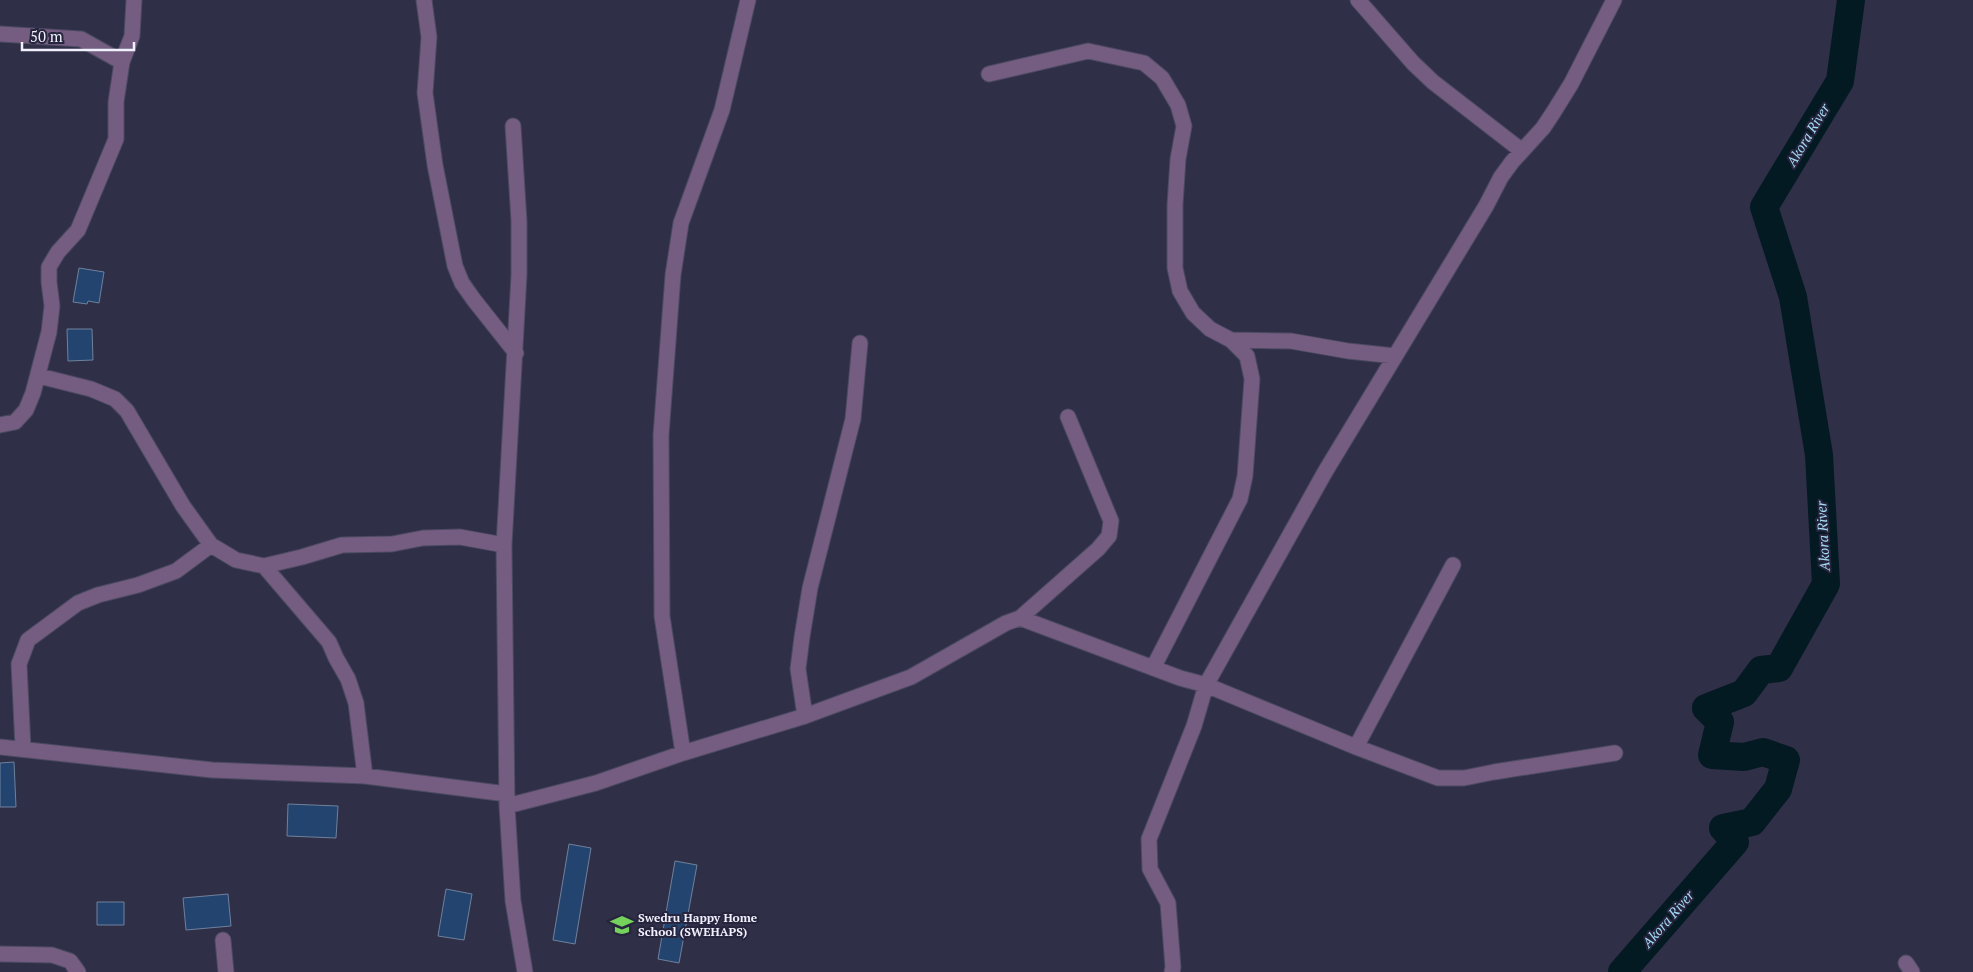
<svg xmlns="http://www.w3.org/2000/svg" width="1973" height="972" font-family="'PT Serif',serif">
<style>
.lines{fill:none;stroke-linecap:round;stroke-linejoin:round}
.river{stroke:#041a23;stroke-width:28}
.building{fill:#244470;stroke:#6f819b}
.minor-casing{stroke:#4b4a61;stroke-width:17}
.minor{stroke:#755c81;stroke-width:15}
.labels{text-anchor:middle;stroke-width:4;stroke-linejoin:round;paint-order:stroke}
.poi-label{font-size:12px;font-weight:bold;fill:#f0f0fe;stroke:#26253d;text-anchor:start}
.water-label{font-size:14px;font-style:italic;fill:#a3dcf5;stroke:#26253d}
</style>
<rect width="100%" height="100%" fill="#302f48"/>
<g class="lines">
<path class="river" d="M1622,972L1735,842L1723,828L1752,822L1778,789L1786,760L1763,752L1744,757L1712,755L1720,722L1706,708L1744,693L1761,670L1779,668L1826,584L1819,455L1793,297L1764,207L1840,81L1851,0"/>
</g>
<path class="building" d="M79,268L104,272L99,303L88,301L87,304L73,302Z
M67,329H92L93,360L68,361Z
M14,762L16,807H0V763Z
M288,804L338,806L336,838L287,836Z
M569,844L591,848L575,944L553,940Z
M675,861L697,865L679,963L658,959Z
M446,889L472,894L464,940L438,936Z
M228,894L231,926L186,930L183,898Z
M97,902H124V925H97Z"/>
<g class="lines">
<defs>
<path id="minor" d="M424,0L429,37L425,93L435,165L455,266L462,283L474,300L516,353
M1358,0L1413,63L1433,82L1522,151
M0,34L81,39L122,62
M989,74L1088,51L1144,63L1162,78L1178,105L1184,126L1178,159L1175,205V268L1180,291L1193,313L1210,329L1231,340L1247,356L1252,379L1245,476L1240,499L1153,668
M513,126L519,221V275L504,545L507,806L513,901L525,972
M1231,340L1291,341L1348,351L1395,356
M39,376L91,389L115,399L127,411L183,506L211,545L236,560L264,566L302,557L342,545L392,544L423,538L460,537L504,545
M0,425L15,422L26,410L33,393L49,332L52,306L49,282V267L58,252L78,230L116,139V102L122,62L132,36L134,0
M264,566L329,642L336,658L348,679L356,703L365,776
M1020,618L1098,549L1109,536L1111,521L1068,417
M805,716L798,669L802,637L810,588L853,419L860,343
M0,747L212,770L365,776L507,794
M1356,747L1453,565
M23,748L19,664L28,640L78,603L98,595L138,585L176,571L211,545
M683,753L662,616L661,435L673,275L681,223L722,110L748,0
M507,806L596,783L683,753L805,716L911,677L1006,623L1020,618L1180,678L1206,685L1356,747L1438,778H1464L1494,772L1615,753
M223,940L226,972
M0,954L52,955L70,961L78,972
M1906,963L1912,972
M1172,972L1173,967L1168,903L1150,869L1149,839L1194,726L1206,685L1325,472L1486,206L1501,177L1512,162L1543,128L1553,113L1571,84L1614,0"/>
</defs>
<use href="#minor" class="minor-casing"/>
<use href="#minor" class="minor"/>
</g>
<defs>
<symbol id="school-bare" viewBox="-9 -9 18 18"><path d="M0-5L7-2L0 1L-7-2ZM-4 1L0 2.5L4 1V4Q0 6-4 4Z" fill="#75d25b" stroke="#26253d" stroke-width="2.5" paint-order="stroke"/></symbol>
</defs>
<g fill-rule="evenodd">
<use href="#school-bare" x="606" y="909" width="32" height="32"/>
</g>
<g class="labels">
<g class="poi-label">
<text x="638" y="922">Swedru Happy Home<tspan x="638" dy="14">School (SWEHAPS)</tspan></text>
</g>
<g class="water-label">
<text transform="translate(1808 135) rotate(-59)" y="5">Akora River</text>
<text transform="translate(1823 536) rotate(-93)" y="5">Akora River</text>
<text transform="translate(1668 919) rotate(-49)" y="5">Akora River</text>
</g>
</g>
<path d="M22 42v8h112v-8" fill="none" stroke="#f0f0fe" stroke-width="2.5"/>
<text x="30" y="42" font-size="15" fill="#f0f0fe" stroke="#26253d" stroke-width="4" paint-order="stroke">50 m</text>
</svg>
